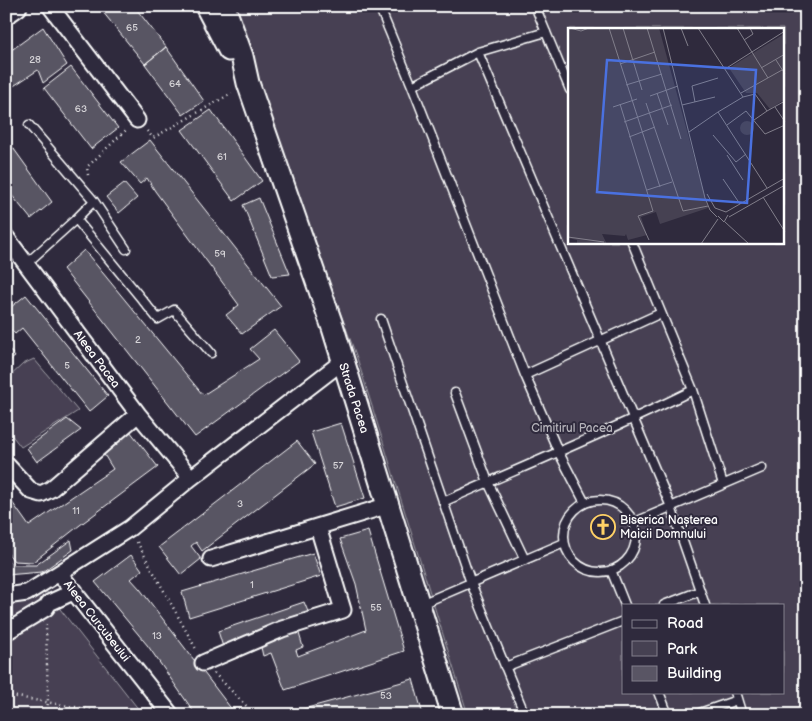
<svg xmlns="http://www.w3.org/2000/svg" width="812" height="721" font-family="'Balsamiq Sans',sans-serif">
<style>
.green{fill:#464152;stroke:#a2a0a8;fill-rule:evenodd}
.building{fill:#595564;stroke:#fff}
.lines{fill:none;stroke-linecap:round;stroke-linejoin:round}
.lane-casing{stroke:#fff;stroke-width:11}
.street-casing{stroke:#fff;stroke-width:19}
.secondary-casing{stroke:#fff;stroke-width:25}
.path{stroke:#fff;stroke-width:2.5;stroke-dasharray:1 4;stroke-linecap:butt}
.lane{stroke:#2f2a3d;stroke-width:8}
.street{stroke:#2f2a3d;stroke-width:15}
.secondary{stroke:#2f2a3d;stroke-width:21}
.labels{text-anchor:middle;stroke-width:4;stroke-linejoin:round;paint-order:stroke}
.number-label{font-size:10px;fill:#d6d4d8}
.street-label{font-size:12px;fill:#fff;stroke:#2f2a3d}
.park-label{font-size:12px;fill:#b5b3ba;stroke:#2f2a3d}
.poi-label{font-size:12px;fill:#fff;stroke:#2f2a3d;text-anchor:start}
.inset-road{fill:none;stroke:#827f8b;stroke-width:1}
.view{fill:#4a71e0;fill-opacity:0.15;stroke:#4a71e0;stroke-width:2.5}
.inset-edge{fill:none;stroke:#fff;stroke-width:2.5}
</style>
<rect width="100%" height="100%" fill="#2f2a3d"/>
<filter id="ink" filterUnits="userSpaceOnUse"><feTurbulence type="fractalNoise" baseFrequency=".02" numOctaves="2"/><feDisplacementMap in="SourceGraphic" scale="10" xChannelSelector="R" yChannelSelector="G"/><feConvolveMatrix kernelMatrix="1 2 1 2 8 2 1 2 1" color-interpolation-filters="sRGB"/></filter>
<g filter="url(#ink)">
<path class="green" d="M228,6H806V715H468L357,358ZM570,29H783V242H570ZM623,605H783V692H623Z
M34,359L78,411L21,447L6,428V380L23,364Z
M46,591L143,715H6V603Z"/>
<path class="building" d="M98,6H134L166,47L145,64Z
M43,27L67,65L43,83L38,70L6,91V54Z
M166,47L204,101L183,115L145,64Z
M71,67L118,128L91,149L44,88Z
M211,110L262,181L234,201L182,130Z
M6,138L52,202L31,219L6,188Z
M150,140L281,306L242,334L226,315L239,305L155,191L147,178L140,184L121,162Z
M124,183L137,198L119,213L106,197Z
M259,198L290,274L272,276L243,205Z
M84,250L203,395L259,359L250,349L274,330L299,361L195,437L63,269Z
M26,295L108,396L89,412L22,328L15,334L6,324V311Z
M6,345L15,357L6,363Z
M67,419L81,430L37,462L27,448Z
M341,423L365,498L335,507L311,432Z
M130,431L158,467L80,525L33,562L14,561L6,551V473L16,486L7,495L29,526L113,469L103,453Z
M297,441L315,464L202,551L196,542L191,546L201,559L181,575L159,547Z
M368,531L404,651L285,690L271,653L263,656L260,643L298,630L303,647L296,650L298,656L366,630L356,584L340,539Z
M71,540L73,550L42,572L6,575V558L12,565H36Z
M313,553L321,576L189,617L182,592Z
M131,555L142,570L131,579L140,589L236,715H196L148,646L95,582Z
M304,602L309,614L223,647L218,631Z
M413,679L423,715H297L296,711Z"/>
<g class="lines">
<defs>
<path id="lane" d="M379,6L412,86L525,375L558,451L585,503
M535,6L570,90
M478,52L671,507L705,605
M412,86L478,52L546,32
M29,125L94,201L126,249
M76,219L94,201
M632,242L693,390L723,484
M26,264L76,219L158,319L174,310L211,353
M381,319L471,583L525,715
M525,375L661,313
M455,393L488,482L525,560
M564 536a36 36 0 1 1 72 0a36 36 0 1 1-72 0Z
M443,502C527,465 611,431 693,390
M633,523L762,468
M611,570L625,605
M421,604L564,543
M664,605L700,591
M505,667L623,621
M659,692L668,715
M735,692L742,715
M694,715L737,700"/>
<path id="street" d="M50,6L137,120
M6,237L138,414L191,478L343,361
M6,464L31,491L41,494L51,489L138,414
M211,559L389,505
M59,573L130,528L191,478
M6,596L27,593L59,573L171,715
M6,632L46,608L49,603L75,591
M203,663L282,629L343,610L318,527"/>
<path id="secondary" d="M206,6L229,50
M224,6L242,56L248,83L333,328L453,715
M6,13L16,6"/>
</defs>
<use href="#lane" class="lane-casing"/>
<use href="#street" class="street-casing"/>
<use href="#secondary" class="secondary-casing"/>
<path class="path" d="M147,131L153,138L232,93
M88,175L87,167L126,130
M137,542L196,649
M214,673L255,715
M6,695L120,715
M46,715L48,703L46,624"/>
<use href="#lane" class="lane"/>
<use href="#street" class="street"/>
<use href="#secondary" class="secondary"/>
</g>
</g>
<defs>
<symbol id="church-ring" viewBox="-11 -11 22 22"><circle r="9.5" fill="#2f2a3d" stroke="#ffd166" stroke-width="1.5"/><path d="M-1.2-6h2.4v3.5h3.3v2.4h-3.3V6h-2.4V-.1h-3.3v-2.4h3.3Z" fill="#ffd166"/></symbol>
</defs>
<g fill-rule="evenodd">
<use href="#church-ring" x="589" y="513" width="28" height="28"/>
</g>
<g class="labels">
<g class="number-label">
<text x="132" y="31">65</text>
<text x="35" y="63">28</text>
<text x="175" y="87">64</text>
<text x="81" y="112">63</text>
<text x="222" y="160">61</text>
<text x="220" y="257">59</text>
<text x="138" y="343">2</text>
<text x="67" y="369">5</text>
<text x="338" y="469">57</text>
<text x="240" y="507">3</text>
<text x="76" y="514">11</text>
<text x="252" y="588">1</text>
<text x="376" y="611">55</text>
<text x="157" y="639">13</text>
<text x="386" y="699">53</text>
</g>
<g class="street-label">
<text transform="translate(97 359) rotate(53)" y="4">Aleea Pacea</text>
<text transform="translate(354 398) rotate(72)" y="4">Strada Pacea</text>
<text transform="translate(97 621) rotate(52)" y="4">Aleea Curcubeului</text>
</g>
<g class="park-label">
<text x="572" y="432">Cimitirul Pacea</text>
</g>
<g class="poi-label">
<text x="620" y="524">Biserica Nașterea<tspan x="620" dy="14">Maicii Domnului</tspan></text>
</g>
</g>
<g transform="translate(568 28)">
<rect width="216" height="216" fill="#2f2a3d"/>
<path d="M0,0H91L140,180L92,196L88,184L73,189L79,207L60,212L58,206L57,208L34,206L39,216H9V212L0,210ZM216,6V72L202,81L189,65H178L161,40ZM172 100a7 7 0 1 1 14 0a7 7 0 1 1-14 0Z" fill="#464152"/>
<path class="inset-road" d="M2,0L13,3L21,0M41,0L92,159M55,0L74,62M79,0L113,111M95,0L137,170L142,182L149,189M113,0L120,18M130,0L175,69L187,66L199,83L217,73M169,0L200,50M176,12L185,6L182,0M208,32L217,46M52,36L87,24M193,40L217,26M157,41L217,3M58,57L94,46M89,65L100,97M173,65L214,42M82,68L110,58M127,74L124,58L150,50M78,75L115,183L140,178M52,76L85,183L70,188L81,212M114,77L147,69M45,79L69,71M207,79L217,94M150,84L175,69M186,92L199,83M56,94L104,77M159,97L178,83L197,106L217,97M121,104L150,84L199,160M145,107L168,134L178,126M61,109L87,99M159,127L175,152M155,151L172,176M79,162L104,154M139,166L147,180L158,184M195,169L217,204M158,184L217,150M150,188L156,194L160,187M161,189L217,157M157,194L181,216M0,209L36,214M133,216L150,191"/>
<path class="view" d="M39,32L188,42L179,175L29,164Z"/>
<rect width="216" height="216" class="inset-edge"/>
</g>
<rect width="812" height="721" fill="none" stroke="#2f2a3d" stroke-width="25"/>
<rect x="12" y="12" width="787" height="696" fill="none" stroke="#fff" stroke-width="2" filter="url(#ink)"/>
<rect x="622" y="604" width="162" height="90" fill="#2f2a3d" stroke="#827f8b"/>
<rect x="632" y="620" width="25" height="8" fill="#2f2a3d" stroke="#827f8b"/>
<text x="667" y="628" font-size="15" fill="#ffffff">Road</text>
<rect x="632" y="641" width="25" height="15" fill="#464152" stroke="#827f8b"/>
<text x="667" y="654" font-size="15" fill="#ffffff">Park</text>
<rect x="632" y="666" width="25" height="15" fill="#595564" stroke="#827f8b"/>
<text x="667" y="678" font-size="15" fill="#ffffff">Building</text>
</svg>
